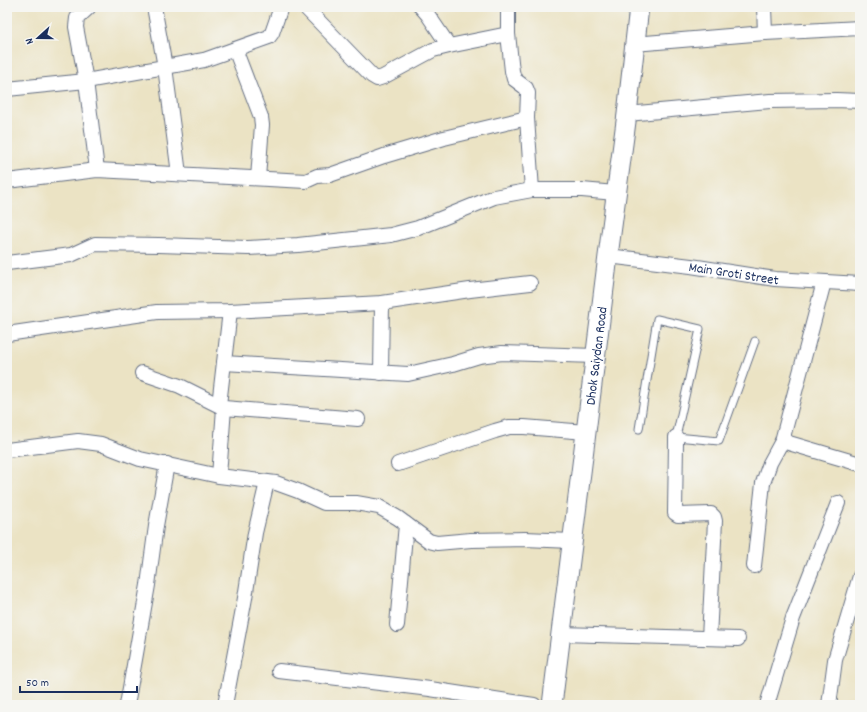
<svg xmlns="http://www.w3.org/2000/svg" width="867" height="712" font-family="Dekko,sans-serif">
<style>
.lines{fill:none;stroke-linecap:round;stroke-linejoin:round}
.lane-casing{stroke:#646e82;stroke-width:9}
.street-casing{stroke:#646e82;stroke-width:16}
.secondary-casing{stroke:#646e82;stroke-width:21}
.lane{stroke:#fff;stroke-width:7}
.street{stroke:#fff;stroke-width:14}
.secondary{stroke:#fff;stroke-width:19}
.labels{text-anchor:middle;stroke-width:4;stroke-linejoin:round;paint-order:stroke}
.street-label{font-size:14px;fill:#1b2f5e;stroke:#f6f6f2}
</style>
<rect width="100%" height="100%" fill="#f6f6f2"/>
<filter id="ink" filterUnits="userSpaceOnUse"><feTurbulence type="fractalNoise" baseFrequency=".025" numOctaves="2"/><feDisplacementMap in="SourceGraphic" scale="8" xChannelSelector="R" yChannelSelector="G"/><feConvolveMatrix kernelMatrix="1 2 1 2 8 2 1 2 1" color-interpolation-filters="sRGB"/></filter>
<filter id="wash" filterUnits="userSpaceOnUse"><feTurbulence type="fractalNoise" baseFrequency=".012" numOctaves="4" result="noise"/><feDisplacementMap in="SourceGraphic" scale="16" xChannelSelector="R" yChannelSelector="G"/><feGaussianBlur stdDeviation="0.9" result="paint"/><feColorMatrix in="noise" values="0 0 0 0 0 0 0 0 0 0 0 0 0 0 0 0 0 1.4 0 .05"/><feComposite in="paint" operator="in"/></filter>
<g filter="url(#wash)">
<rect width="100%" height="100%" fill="#ebe3c4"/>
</g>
<g filter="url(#ink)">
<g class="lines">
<defs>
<path id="lane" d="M639,429L657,319L700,329L676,437L719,441L755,341"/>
<g id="street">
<path d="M89,7L77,18L76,27L86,81L97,170"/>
<path d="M305,7L372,76L377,79L383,77L433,50L449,46L508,34"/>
<path d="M421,7L428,15L449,46"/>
<path d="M508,7V34L512,71L514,79L526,88L528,93L527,118L532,190"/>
<path d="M764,7L765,33"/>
<path d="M155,12L165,67L179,174"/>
<path d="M634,44L765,33L860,28"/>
<path d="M235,49L261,117L262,125L258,178"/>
<path d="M7,89L86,81L204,60L269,37L272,33L281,7"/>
<path d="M627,114L770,101L836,100L860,101"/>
<path d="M7,181L97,170L306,181L317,176L330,175L384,156L444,138L527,118"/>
<path id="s1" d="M608,256L691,266L775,279L860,284"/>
<path d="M7,263L71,255L95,244L159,245L248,248L298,245L391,235L418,228L494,197L532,190H582L615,193"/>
<path d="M7,334L157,312L230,311L382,303L470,290L530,283"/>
<path d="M224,363L408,374L453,364L479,356L502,353L595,356"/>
<path d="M142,373L180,386L224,408L358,419"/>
<path d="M381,373L382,303"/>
<path d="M219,405L230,311"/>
<path d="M676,437V442L675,513L678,515L711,514L714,517L715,521L709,638"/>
<path d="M782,441L860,464"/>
<path d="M7,450L78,441L101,444L140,459L219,476L276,483L298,491L324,503H356L379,507L398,518L429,541L437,543L471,540L525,539L572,541"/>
<path d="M398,464L495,431L509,427H524L586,432"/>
<path d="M219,476L224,408"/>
<path d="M754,566L763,483L770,463L782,441L824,282"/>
<path d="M397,625L406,524"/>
<path d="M561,634L738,639"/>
<path d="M279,671L430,689L534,705"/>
<path d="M127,705L148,585L156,526L167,464"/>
<path d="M225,705L245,598L255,533L267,482"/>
<path d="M767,705L793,618L838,503"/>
<path d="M829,705L835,660L860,576"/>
</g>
<g id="secondary">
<path id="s2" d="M552,705L608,256L627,114L639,7"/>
</g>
</defs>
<use href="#lane" class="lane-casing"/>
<use href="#street" class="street-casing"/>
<use href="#secondary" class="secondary-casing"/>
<use href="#lane" class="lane"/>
<use href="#street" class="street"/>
<use href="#secondary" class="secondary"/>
</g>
</g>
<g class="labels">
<g class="street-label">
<text dy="5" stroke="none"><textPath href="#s1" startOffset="127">Main Groti Street</textPath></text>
<text dy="5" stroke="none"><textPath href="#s2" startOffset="352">Dhok Saiydan Road</textPath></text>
</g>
</g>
<rect width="867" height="712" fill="none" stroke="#f6f6f2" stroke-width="24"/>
<g transform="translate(38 38) rotate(249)" stroke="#f6f6f2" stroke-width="3" paint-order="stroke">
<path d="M0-3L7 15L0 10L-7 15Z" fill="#1b2f5e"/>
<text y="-6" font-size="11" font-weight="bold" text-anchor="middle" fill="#1b2f5e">N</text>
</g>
<path d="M20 686v6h117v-6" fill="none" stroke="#1b2f5e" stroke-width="2"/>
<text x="26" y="686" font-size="12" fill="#1b2f5e" stroke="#f6f6f2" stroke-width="3" paint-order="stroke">50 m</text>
</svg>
